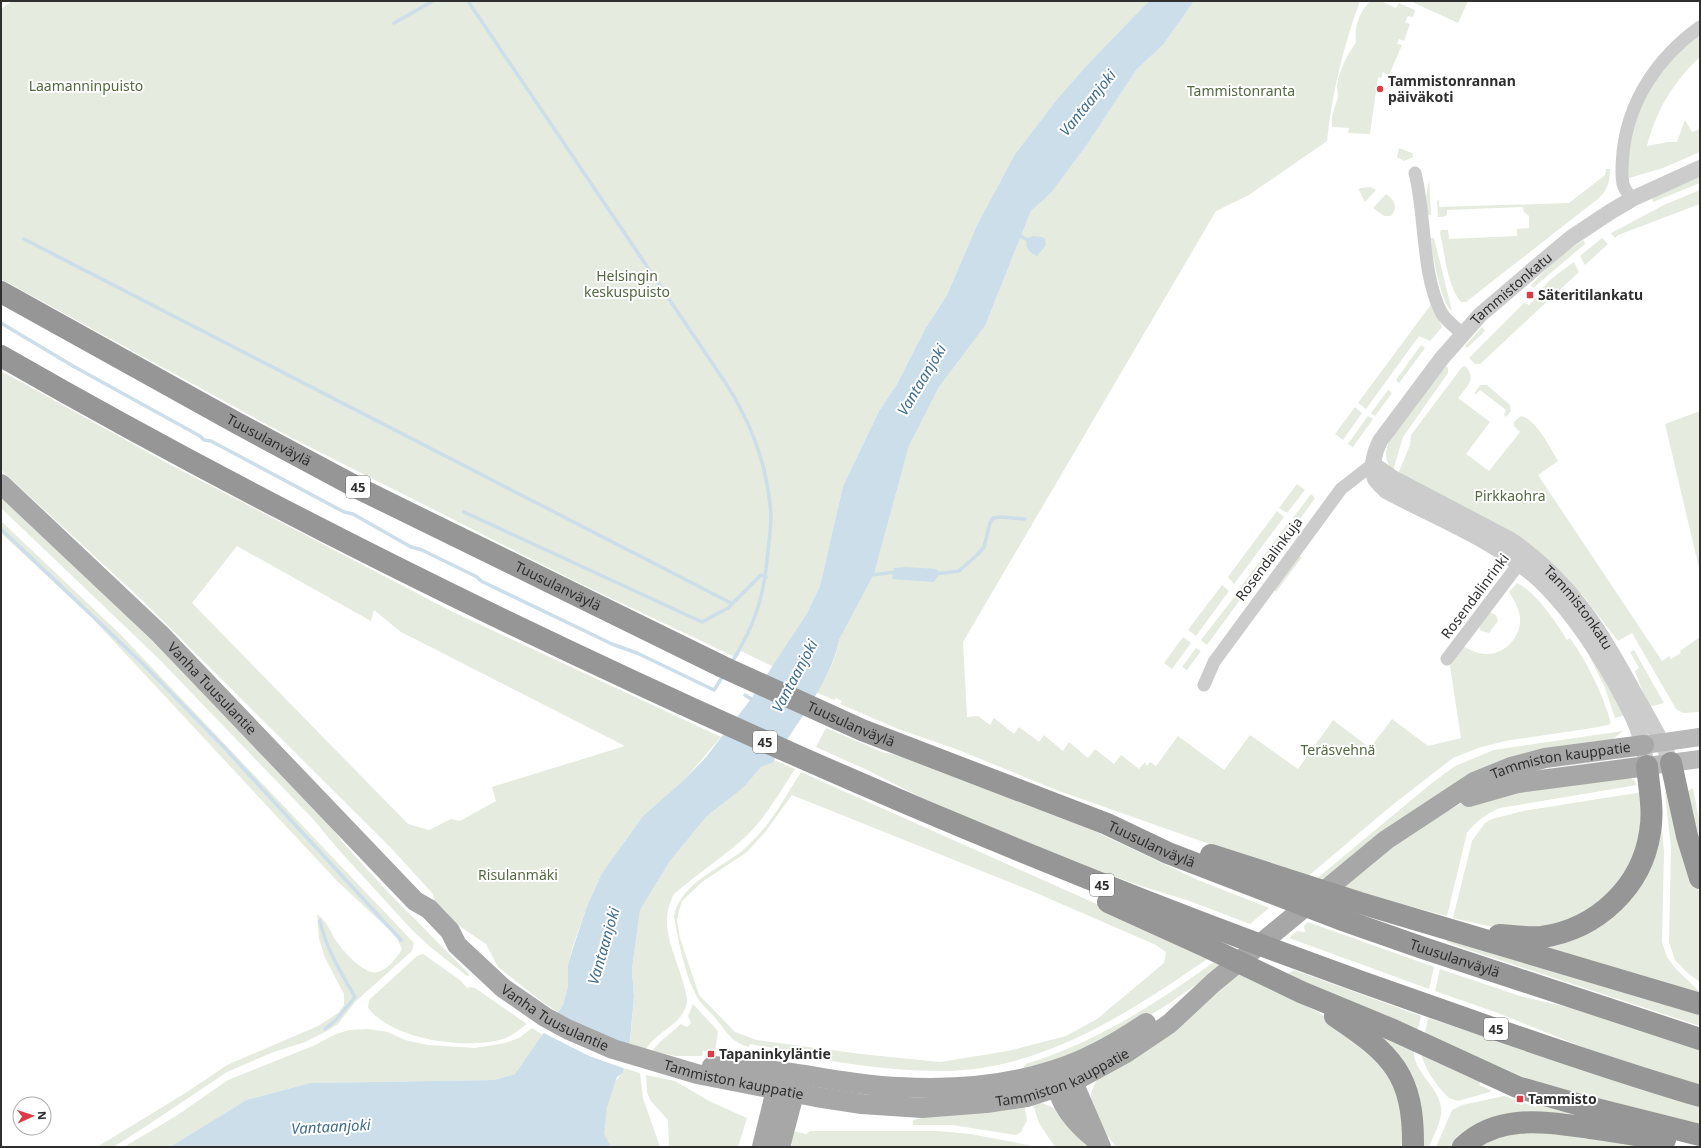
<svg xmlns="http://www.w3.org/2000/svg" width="1701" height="1148" font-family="'Noto Sans',sans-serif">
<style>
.green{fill:#e5ebde;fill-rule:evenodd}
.water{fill:#ccdeea}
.pier{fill:#fff}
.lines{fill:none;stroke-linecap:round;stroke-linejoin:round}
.stream{stroke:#ccdeea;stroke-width:3.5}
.minor{stroke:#ccc;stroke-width:13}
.tertiary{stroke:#ccc;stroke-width:16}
.secondary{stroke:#b9b9b9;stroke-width:18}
.primary{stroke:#a7a7a7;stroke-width:20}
.motorway{stroke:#969696;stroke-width:22}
.poi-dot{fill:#da3d47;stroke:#fff;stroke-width:1.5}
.labels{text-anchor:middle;stroke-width:4;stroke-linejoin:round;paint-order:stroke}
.shield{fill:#fff;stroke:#6d6d6d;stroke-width:1}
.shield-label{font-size:13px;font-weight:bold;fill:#2f2f2f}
.poi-label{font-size:14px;font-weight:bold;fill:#2f2f2f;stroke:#fff;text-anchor:start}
.park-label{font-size:14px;fill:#52683f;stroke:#fff}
.street-label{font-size:14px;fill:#2f2f2f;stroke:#fff}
.water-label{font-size:15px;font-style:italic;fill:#426e8c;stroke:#fff}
</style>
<rect width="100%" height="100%" fill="#fff"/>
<path class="green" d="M12,1H1149L1086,66L1058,98L1015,154L977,225L947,295L925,329L897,384L879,411L843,486L820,586L806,615L774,667L741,651L737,658L575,581L288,436L1,279V9Z
M1194,1H1360C1343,47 1332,93 1327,141L1249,195L1216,211L963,642L967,717L978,716L990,725L994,718L1014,734L1019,727L1039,742L1044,735L1063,751L1069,742L1088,758L1095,749L1114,764L1121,755L1139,769L1145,762L1147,766L1150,762L1156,766L1178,736L1224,770L1250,735L1298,769L1333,720L1370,748L1392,719L1428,746L1461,738L1450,666L1462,650L1463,646C1470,650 1478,654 1486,654C1505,655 1522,636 1520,617C1519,608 1514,600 1509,592L1517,583C1536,592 1556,622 1567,640L1570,638C1588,664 1602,692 1611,723L1608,725L1592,728L1505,741L1478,748L1453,758L1391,806L1306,878L1059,791L956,749L898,729L840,704L842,701L836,698L834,700L816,692C827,676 836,660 839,640L874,574L909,446L939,387L985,326L1031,211L1051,193L1086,146L1137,69L1163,45Z
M1370,1H1381L1396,8L1399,3L1415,10L1413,17L1408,16L1405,22L1410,24L1404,41L1399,39L1397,44L1402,45L1389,75L1383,72L1381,78L1378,77L1370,134L1348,133L1349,128L1332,127C1331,114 1334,111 1337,100C1339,95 1337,89 1337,85C1340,69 1347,55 1356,42C1354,26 1359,13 1370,1Z
M1410,1H1468L1458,23Z
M1700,33V57C1673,82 1656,111 1647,146L1668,142H1677L1685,120L1692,132L1700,129V152L1663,168L1629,178C1622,145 1642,94 1662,69C1673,56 1688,45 1700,33Z
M1399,148L1412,153L1413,157L1404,161L1397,157Z
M1606,169H1610C1610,181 1608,189 1599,198L1466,302H1461C1447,286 1445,253 1440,233L1441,230H1448L1449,239L1517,236V229L1529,228V216L1524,212L1523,207L1447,210V215L1443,217H1438L1437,201L1439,200V207L1569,203L1605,175Z
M1700,174V183L1653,202L1652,198Z
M1429,179L1431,212V215H1427L1426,198Z
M1371,187L1376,190L1365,202L1359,190L1360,188Z
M1700,190V204L1618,235L1615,238L1611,233L1666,204Z
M1386,194C1395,200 1398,208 1391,216H1384L1373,208Z
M1430,238H1434L1452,311C1441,305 1432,252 1430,238Z
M1602,238L1608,244L1585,265L1580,256Z
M1584,240L1585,244L1533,288L1531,286C1546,267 1563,253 1584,240Z
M1574,262L1579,272L1480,364H1475L1469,358L1524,303L1529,305C1537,298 1540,290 1548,282C1555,275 1565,269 1574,262Z
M1432,303L1442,327L1430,341L1419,336L1366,409L1358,403Z
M1482,327L1485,331L1467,348L1465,346Z
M1421,345L1425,348L1399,383L1396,380Z
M1446,366L1448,368V373L1403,437L1393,471C1389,466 1386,460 1386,454C1386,434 1432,384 1446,366Z
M1465,366C1478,379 1466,387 1458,398L1490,422L1466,454L1489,471L1520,432L1514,426V422L1521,416C1535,418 1551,449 1558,461L1538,475L1662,661L1669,656L1671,659L1681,653L1680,651L1700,637V712L1683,713L1676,709L1632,633L1618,641L1585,598L1553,565L1398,474L1410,445L1411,435L1462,367Z
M1,371L169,464L451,611L721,737L686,778L643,816L602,873L587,906L573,946L568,965V986L563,1005L558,1012L541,1001L498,967L486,944L446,917L435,904L433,894L392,849L141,599L1,470ZM237,546L371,621L374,610L401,632L625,746L492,787L496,801L460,821L451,819L429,830L408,824L192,603Z
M1480,385H1487L1510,405L1511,411L1506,417L1504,415L1506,410L1480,390L1476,394H1474Z
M1388,390L1392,393L1375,416L1371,413Z
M1355,407L1362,413L1343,440L1335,434Z
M1700,411V572L1665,424Z
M1368,416L1373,419L1353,447L1348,444Z
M1297,484L1305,490L1287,513L1279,508Z
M1311,494L1315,498L1298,522L1293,518Z
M1,496L164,651L320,812L345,845L387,891L470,975L467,976L429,946L412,930L338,849L313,819L158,658L1,508Z
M1277,511L1284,517L1234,584L1228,577Z
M1,521L120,634L414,943L412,951L355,1002L338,1024L327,1031L305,1042L271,1053L227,1072L145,1127L115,1146L97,1147L187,1092L227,1065L318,1026L338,1013L344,1005V994L325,958L319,939L317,914C331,926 328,929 337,942C343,951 365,976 378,972C388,969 397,958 402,949L396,936L337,881L93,619L1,533Z
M1289,522L1295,526L1247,591L1245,592L1240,588Z
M1299,556L1302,557L1276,592L1274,590Z
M1222,585L1229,591L1196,636L1188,630Z
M1235,596L1240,600L1207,645L1201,640Z
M1489,612L1496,615L1498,621L1489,633L1481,631L1479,627Z
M1183,637L1191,643L1172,669L1164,663Z
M1196,648L1201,651L1187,670L1182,667Z
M1634,650L1664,703L1649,707L1648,706L1635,671L1639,668L1630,652Z
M1593,653L1625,715L1615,718L1605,688L1589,655Z
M826,728L882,752L920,760L986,789L1094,831L1198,880L1269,908L1250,924L1187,900L1144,887L1086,866L934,804L865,769L816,747Z
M1623,731L1612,740L1543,752L1323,883L1315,880L1432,783L1455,766L1494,750Z
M774,760L795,769C779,793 764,821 742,840C720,859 696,875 674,894C658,925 673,948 682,979C684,986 687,994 687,1001C685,1024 656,1031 646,1049L630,1044L634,997L632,969L640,910L670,861L707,816L743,788L761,767Z
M801,772L1137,922L1210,957C1129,1013 1040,1072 938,1071C885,1071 835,1061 784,1054V1050L750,1044L749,1047C733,1043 727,1033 717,1020C711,1012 702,1006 697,997C684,973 679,943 674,917C679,886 714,871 738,854C746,849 753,840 760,833C776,815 788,792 801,772ZM792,795L1034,892L1156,945L1166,952L1164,963L1097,1019L1066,1036L1008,1051L940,1062L861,1054L757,1040L735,1032L699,995L680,938L677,921L679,911L682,901L702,882L747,852L766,831Z
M1629,777L1634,780L1637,785L1500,808C1486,814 1476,821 1467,833L1447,916L1340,888L1408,833L1464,802L1489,795Z
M1693,788L1700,824V850L1688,791Z
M1668,791L1688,865L1700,894V982L1689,974L1675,960L1669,942L1671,848L1665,792Z
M1643,792L1637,859L1600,907L1547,928L1502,929L1453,918L1472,841L1485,823L1492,819L1523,811Z
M1659,793L1664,852L1662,942L1667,957L1675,968L1699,991L1698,995L1530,947L1615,907Z
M1308,922L1434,967L1429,989L1289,938L1297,931L1305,932L1304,926Z
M1449,935L1700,1008V1026L1460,947L1447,942Z
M423,954L460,980L467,988L471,987L475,988L527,1024C519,1030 512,1036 503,1039C466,1050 393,1040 368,1008L369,1000L417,956Z
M1217,960L1225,964C1180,997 1133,1029 1082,1052C1064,1060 1043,1065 1024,1071V1066L1026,1064C1097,1042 1157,1003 1217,960Z
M1440,969L1520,996L1600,1015L1700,1047V1085L1590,1050L1498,1013L1435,991Z
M1294,970L1421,1016L1417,1033L1284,976Z
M1240,972L1275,988L1324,1016L1366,1046L1398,1088L1404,1135L1402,1147H1116C1105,1133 1088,1112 1091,1094C1092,1088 1096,1082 1099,1077Z
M693,1004L718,1031L715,1052L703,1051L702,1056H675L652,1051L660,1042L681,1024L687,1027L691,1023L688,1016Z
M1428,1018L1700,1107V1130L1550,1091L1424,1037Z
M1362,1024L1403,1042L1402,1047L1409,1046L1414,1048C1411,1074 1445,1089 1441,1115C1439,1126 1433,1137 1429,1147H1419V1134Z
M532,1028L543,1035L515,1074L494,1080L310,1083L246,1100L170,1147H124L176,1116L228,1080L313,1046L336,1034L350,1030L368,1029L388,1032L405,1040L428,1045L475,1048L505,1043L519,1038Z
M1421,1051L1481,1080L1479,1085L1491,1090L1490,1092L1458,1101L1449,1098C1437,1086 1423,1068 1421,1051Z
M624,1068L640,1073L643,1098L660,1147H611C609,1143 604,1137 604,1133C603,1117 610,1082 623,1073Z
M646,1075L675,1081L711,1102L747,1118L738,1147H669L668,1120L650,1100L647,1092Z
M1504,1096L1516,1100L1515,1103L1522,1105L1524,1103L1536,1107L1538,1102L1668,1133L1568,1119L1453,1147H1436L1452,1110L1462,1105Z
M1032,1102C1059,1102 1073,1127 1088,1147H1055L1039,1123Z
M1024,1103L1027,1120L1021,1132L1016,1135L952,1125H913V1120L938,1114Z
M1522,1128L1669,1147H1474Z
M792,1131L806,1134L810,1131H938L971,1134L1038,1147H787Z"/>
<path class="water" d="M1149,1H1194L1163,45L1137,69L1086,146L1051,193L1031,211L985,326L939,387L909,446L874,574L839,640C832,680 794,726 773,762L761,767L743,788L707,816L670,861L640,910L632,969L634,997L630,1041L623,1073L617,1077L607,1107L604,1134L611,1147H170L246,1100L310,1083L494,1080L515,1074L563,1005L568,986V965L573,948L587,906L602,873L643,816L686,778L706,757L751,699L806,615L820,586L843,486L879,411L897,384L925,329L947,295L977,225L1015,154L1058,98L1086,66Z
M1032,236L1042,237L1045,239L1046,245L1037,256C1030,253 1024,248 1027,240Z
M906,567C913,568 935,568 938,570L939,574L934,582L892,579L894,568Z"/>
<path class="pier" d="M556,1012L581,1027L631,1045L626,1069L589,1056L542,1032Z"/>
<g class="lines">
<path class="stream" d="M468,1L725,382C751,422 768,467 771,515C771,527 769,540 768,551C764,596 756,623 732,662
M394,23L433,1
M1020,236L1030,241
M24,239L731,603
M1,323L73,366L200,436L204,440L211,441L344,512L353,514L411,547L422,550L477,577L481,581L612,644L637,653L714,690L723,676
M464,512L702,622L728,608L761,575L766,577
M1,529L142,663L221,744L401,940
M935,574L959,571L978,554L984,547L990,523L993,518L1001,517L1025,519
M870,575L897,572
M745,695L751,699
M320,921C326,949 341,972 355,997L336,1020L325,1029"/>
<path class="minor" d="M1415,173C1426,216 1421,271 1441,312C1446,321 1456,328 1463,334
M1632,199C1629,195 1624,189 1623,184C1621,174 1622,163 1623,153C1628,101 1658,57 1700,27
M1447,659L1524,557
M1204,685L1214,662L1341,489L1373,464"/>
<g class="tertiary">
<path id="s1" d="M1373,464L1393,478L1511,540C1573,583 1602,633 1637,698C1649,719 1662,740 1671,763"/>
<path id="s2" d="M1645,756C1641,729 1627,705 1614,681C1593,644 1569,608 1538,579C1495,540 1436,518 1386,491C1383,487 1377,483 1375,479C1370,467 1375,451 1380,441L1442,358L1480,315L1542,262L1571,238L1610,212L1632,199L1700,168"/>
</g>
<path class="secondary" d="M1644,745L1700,737
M1647,766L1700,759"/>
<g class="primary">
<path id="s3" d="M1,484L160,634L415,901L429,909L450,931L457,945L503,988L545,1017L567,1029L613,1049L697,1074L816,1097L862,1104L922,1108L986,1103L1027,1097L1073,1082L1126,1053L1169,1024L1213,983L1386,840L1474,782L1511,767L1545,758L1644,745"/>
<path d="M1469,797L1518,783L1647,766"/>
<path d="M712,1066C738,1068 765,1069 791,1073C827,1078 863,1086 899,1087C950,1090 1005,1086 1054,1070C1087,1060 1118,1042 1146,1023"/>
<path d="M1055,1075C1057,1104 1076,1124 1097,1141"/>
<path d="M1062,1075L1073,1082L1101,1147"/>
<path d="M762,1147L776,1090L785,1079"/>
<path d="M780,1147L794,1094L792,1081"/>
</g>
<g class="motorway">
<path id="s4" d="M1,292L235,422L362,490L723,667L862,730L1107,824L1168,853L1340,919L1423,948L1700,1039"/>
<path d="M1,356C257,503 523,634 793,754C1012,851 1234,939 1461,1017C1540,1045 1620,1072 1700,1096"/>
<path d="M1671,763L1687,836L1700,878"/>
<path d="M1211,855L1360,903L1700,1004"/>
<path d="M1108,902L1205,946L1301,992L1393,1030L1517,1087L1580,1105L1700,1135"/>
<path d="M1499,935C1513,936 1528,938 1542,937C1597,929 1642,887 1650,832C1654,810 1649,788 1647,766"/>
<path d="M1335,1016C1392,1054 1414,1075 1413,1147"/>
<path d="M1463,1147C1498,1113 1546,1122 1590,1128C1615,1131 1640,1136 1665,1140"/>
</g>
</g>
<g class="poi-dot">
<circle cx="1380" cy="89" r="4"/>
<rect x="1526" y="291" width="8" height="8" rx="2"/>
<rect x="707" y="1050" width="8" height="8" rx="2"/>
<rect x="1516" y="1095" width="8" height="8" rx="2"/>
</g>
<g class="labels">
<g class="shield">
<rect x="346" y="476" width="24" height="22" rx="3"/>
<rect x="753" y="731" width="24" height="22" rx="3"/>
<rect x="1090" y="874" width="24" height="22" rx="3"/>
<rect x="1484" y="1018" width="24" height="22" rx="3"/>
</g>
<g class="shield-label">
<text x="358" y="492">45</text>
<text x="765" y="747">45</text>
<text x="1102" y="890">45</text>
<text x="1496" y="1034">45</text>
</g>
<g class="poi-label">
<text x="1388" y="86">Tammistonrannan<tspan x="1388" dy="16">päiväkoti</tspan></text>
<text x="1538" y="300">Säteritilankatu</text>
<text x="719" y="1059">Tapaninkyläntie</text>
<text x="1528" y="1104">Tammisto</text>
</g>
<g class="park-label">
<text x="86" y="91">Laamanninpuisto</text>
<text x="1241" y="96">Tammistonranta</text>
<text x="627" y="281">Helsingin<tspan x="627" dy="16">keskuspuisto</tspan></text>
<text x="1510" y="501">Pirkkaohra</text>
<text x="1338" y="755">Teräsvehnä</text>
<text x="518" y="880">Risulanmäki</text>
</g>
<g class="street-label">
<text dy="5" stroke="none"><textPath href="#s2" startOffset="643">Tammistonkatu</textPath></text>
<text dy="5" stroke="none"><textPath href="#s4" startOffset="306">Tuusulanväylä</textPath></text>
<text transform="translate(1269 559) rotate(-53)" y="5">Rosendalinkuja</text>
<text dy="5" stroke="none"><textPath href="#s4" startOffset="630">Tuusulanväylä</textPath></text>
<text transform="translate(1475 596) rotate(-53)" y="5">Rosendalinrinki</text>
<text dy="5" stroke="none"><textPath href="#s1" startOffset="254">Tammistonkatu</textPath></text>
<text dy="5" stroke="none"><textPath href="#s3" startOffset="294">Vanha Tuusulantie</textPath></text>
<text dy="5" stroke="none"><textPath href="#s4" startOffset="954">Tuusulanväylä</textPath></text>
<text dy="5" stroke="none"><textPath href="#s3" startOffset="1901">Tammiston kauppatie</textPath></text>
<text dy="5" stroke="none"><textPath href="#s4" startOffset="1278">Tuusulanväylä</textPath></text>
<text dy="5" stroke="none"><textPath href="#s4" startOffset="1602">Tuusulanväylä</textPath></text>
<text dy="5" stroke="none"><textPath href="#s3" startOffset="773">Vanha Tuusulantie</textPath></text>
<text dy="5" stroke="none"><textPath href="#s3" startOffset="1300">Tammiston kauppatie</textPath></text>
<text dy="5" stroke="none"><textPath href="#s3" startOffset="964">Tammiston kauppatie</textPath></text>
</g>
<g class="water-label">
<text transform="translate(1088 103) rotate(-51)" y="5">Vantaanjoki</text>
<text transform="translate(922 380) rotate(-59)" y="5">Vantaanjoki</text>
<text transform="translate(795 676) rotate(-62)" y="5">Vantaanjoki</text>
<text transform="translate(604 946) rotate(-74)" y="5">Vantaanjoki</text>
<text transform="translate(331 1127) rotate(-3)" y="5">Vantaanjoki</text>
</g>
</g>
<rect width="1701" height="1148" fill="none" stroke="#2f2f2f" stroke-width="4"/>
<g transform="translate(32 1116) rotate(87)"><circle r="19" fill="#ffffff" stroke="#acacac"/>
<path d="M0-3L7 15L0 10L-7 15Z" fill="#da3d47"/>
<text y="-6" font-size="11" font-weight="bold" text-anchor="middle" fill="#2f2f2f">N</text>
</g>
</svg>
